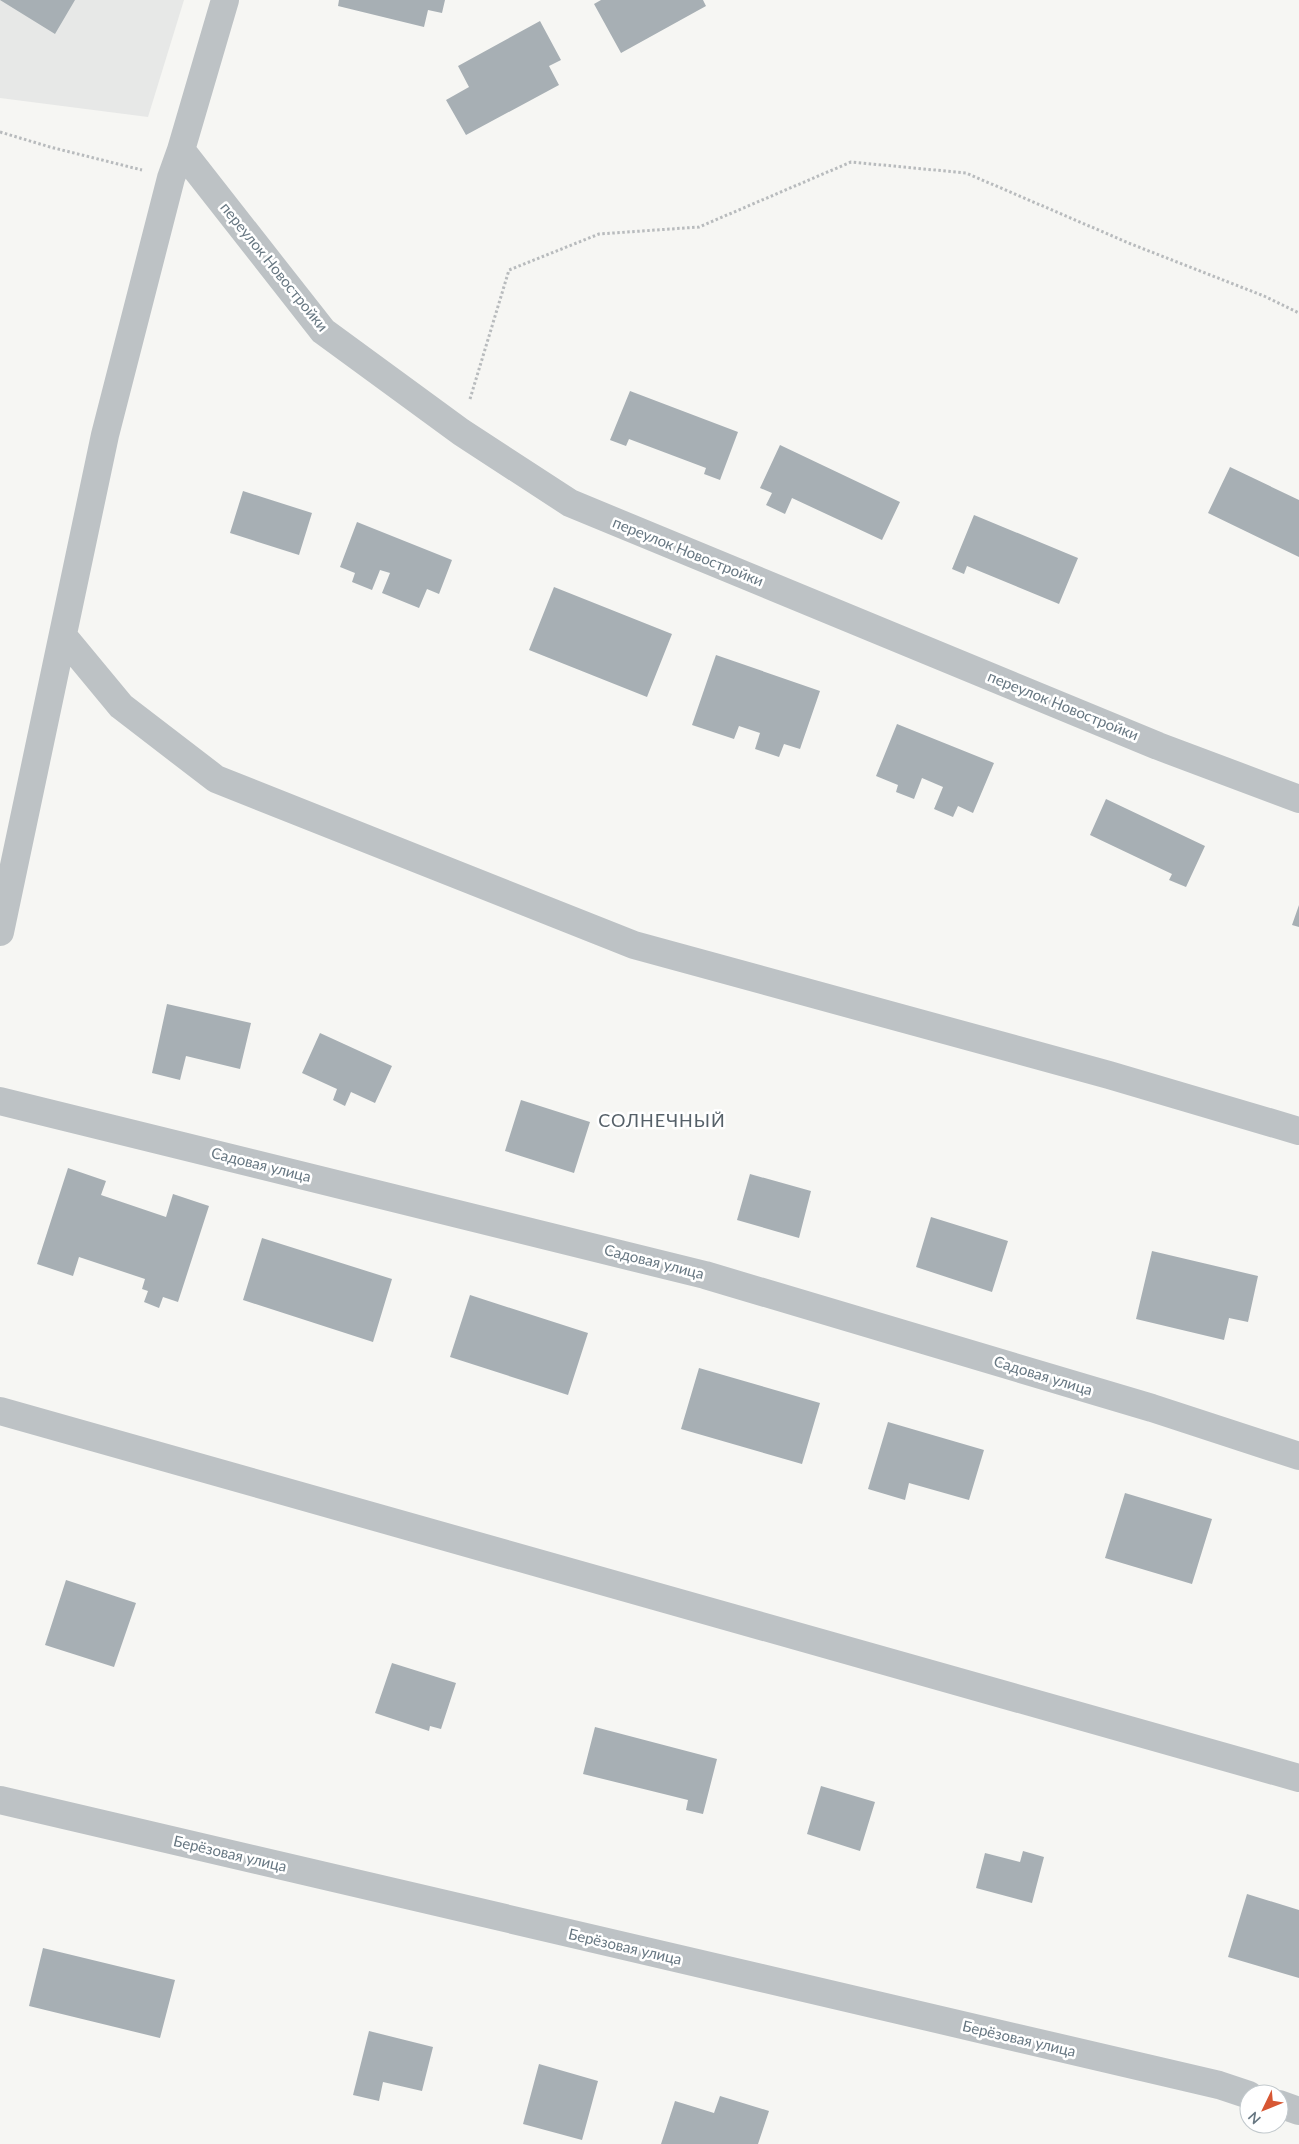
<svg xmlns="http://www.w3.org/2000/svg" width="1299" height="2144" font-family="Lato,sans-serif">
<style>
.built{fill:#e7e8e7}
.building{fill:#a7afb4}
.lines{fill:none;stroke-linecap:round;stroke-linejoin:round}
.path{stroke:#b8bbbd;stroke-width:3;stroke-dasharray:2.5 2.5;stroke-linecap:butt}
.minor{stroke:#bdc2c5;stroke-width:28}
.labels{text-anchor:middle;stroke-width:5;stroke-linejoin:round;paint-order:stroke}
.street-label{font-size:15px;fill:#677782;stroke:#fff}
.quarter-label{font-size:18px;letter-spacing:1px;fill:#556068;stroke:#fff}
</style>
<rect width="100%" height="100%" fill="#f6f6f3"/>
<path class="built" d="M0,0H184L148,117L0,98Z"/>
<path class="building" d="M0,0H75L55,34Z
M339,0H445L442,13L428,10L424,27L338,6Z
M601,0H703L706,6L621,53L594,4Z
M540,21L561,60L549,66L559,85L466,135L446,100L469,87L458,66Z
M630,391L738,432L720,480L704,474L706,468L629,439L626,446L610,440Z
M780,445L900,502L882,540L792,498L785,514L766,505L772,493L760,488Z
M1230,467L1299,500V557L1208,513Z
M243,491L312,513L299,555L230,533Z
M974,515L1078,558L1059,604L967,566L964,574L952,569Z
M357,522L452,560L439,594L427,589L419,608L382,593L390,573L380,570L372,590L352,582L355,573L340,567Z
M554,587L672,634L647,697L529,650Z
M716,655L820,691L800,749L784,744L779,757L755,749L760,733L739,726L734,739L692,725Z
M897,724L994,763L973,813L958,806L953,817L934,809L943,787L922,778L914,799L896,792L898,785L876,776Z
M1106,799L1205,846L1186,887L1169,880L1172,874L1090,835Z
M1299,905V927L1292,925Z
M167,1004L251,1023L240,1069L186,1056L180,1080L152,1073Z
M320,1033L392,1066L375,1103L351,1092L345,1106L333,1100L337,1089L302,1073Z
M521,1100L590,1122L574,1173L505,1151Z
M68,1168L106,1181L101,1195L166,1217L173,1194L209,1206L178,1302L163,1297L159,1308L144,1302L148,1291L142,1289L145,1279L79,1257L73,1276L37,1264Z
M750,1174L811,1191L799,1238L737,1220Z
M931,1217L1008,1241L992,1292L916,1267Z
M262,1238L392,1279L373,1342L243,1300Z
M1152,1251L1258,1276L1248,1322L1229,1318L1224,1340L1136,1319Z
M470,1295L588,1333L568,1395L450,1357Z
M699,1368L820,1403L802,1464L681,1429Z
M888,1422L984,1450L969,1500L909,1483L905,1500L868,1489Z
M1125,1493L1212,1519L1192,1584L1105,1558Z
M66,1580L136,1603L114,1667L45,1645Z
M392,1663L456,1683L441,1729L430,1726L429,1731L375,1713Z
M595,1727L717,1759L703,1814L686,1810L688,1800L583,1774Z
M821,1786L875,1802L860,1851L807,1834Z
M1023,1851L1044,1857L1032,1903L976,1888L985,1853L1020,1862Z
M1247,1894L1299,1910V1978L1228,1957Z
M43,1948L175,1980L160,2038L29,2006Z
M369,2031L433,2047L422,2091L383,2082L379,2101L353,2095Z
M539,2064L598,2081L582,2140L523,2124Z
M720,2096L769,2111L758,2144H661L675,2101L714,2113Z"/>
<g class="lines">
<path class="path" d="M0,132L50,147L142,170
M470,399L509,270L599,234L699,227L851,162L966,173L1131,244L1264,296L1299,313"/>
<path class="minor" d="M181,150L323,331L461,432L570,503L1158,746L1299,799
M63,636L121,706L216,779L634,945L1109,1075L1299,1131
M0,932L105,435L171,178L181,150L225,0
M0,1101L705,1275L1152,1408L1299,1456
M0,1411L1299,1778
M0,1800L1219,2085L1249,2095
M1279,2104L1299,2111"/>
</g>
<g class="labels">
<g class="street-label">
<text transform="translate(274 267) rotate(51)" y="5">переулок Новостройки</text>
<text transform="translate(688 552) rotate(22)" y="5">переулок Новостройки</text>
<text transform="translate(1063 706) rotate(22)" y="5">переулок Новостройки</text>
<text transform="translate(261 1165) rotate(14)" y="5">Садовая улица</text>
<text transform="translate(654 1262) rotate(14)" y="5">Садовая улица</text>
<text transform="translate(1043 1376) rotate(17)" y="5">Садовая улица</text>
<text transform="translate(230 1854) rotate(13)" y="5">Берёзовая улица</text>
<text transform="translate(625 1947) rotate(13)" y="5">Берёзовая улица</text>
<text transform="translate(1019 2039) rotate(13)" y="5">Берёзовая улица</text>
</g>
<g class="quarter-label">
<text x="662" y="1127">СОЛНЕЧНЫЙ</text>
</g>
</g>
<g transform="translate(1264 2109) rotate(227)"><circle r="24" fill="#ffffff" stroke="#c2c9cd"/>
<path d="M0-4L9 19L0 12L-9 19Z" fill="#d75733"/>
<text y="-8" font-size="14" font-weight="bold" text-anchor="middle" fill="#677782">N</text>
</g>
</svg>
